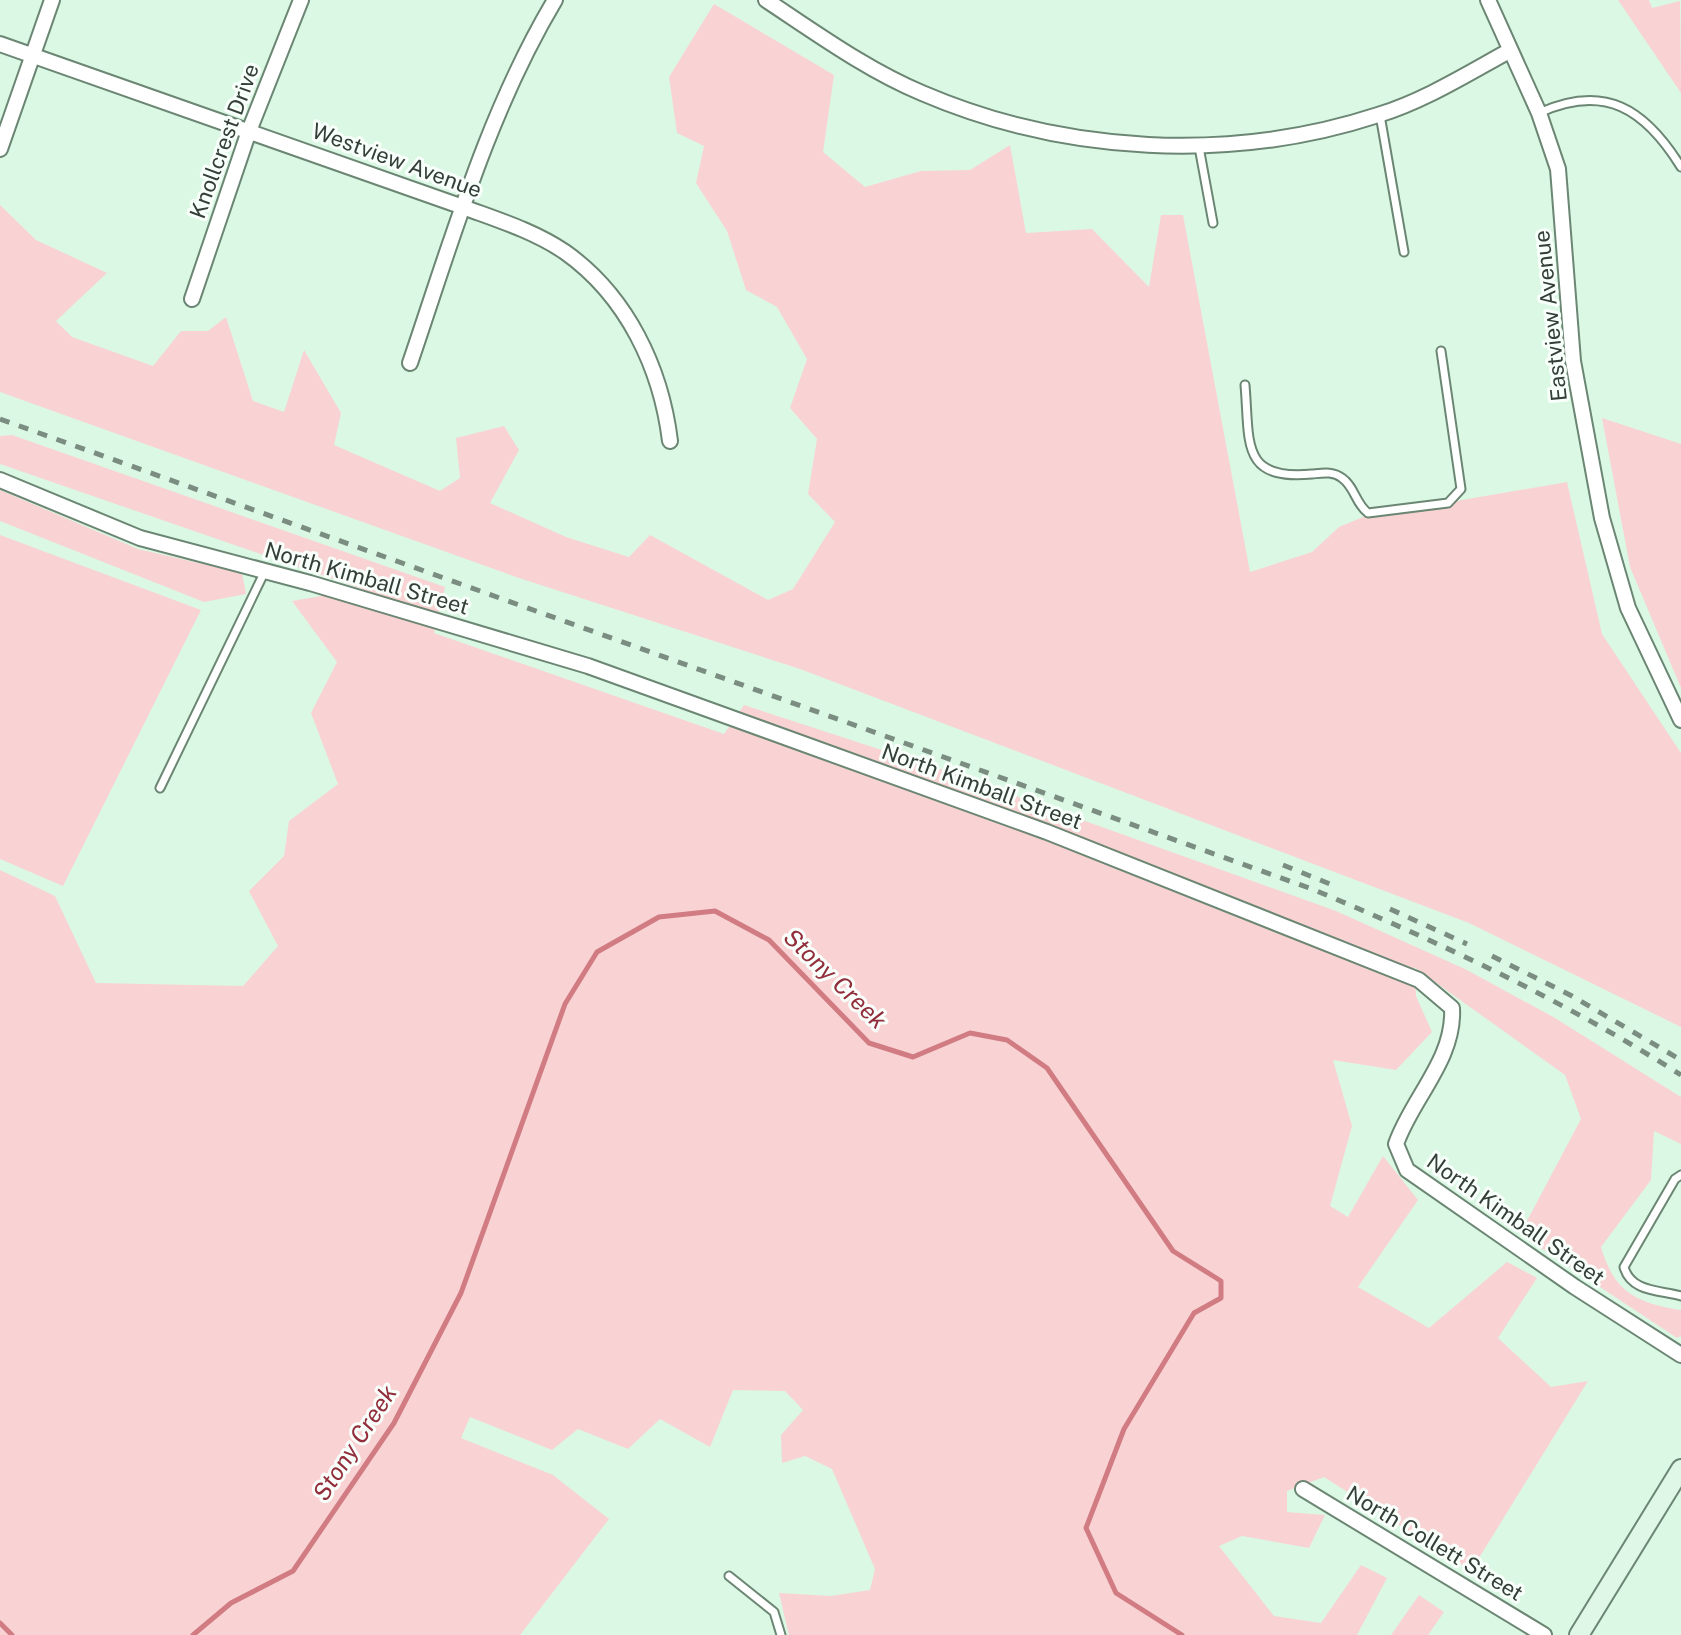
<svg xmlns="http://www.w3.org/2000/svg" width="1681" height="1635" font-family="'Public Sans',sans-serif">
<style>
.green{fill:#f9d3d4}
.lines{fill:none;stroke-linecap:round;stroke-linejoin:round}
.stream{stroke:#d17c82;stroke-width:5}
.lane-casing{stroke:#6b8673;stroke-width:11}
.street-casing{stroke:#6b8673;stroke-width:18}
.secondary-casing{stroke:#6b8673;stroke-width:22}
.lane{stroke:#fff;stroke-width:7}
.street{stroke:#fff;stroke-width:14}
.secondary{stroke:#def7e7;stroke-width:18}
.rail{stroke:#7a8d80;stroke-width:5;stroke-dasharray:10 10;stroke-linecap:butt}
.labels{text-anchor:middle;stroke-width:6;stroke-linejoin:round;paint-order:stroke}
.street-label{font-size:22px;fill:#343f37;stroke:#f9fffa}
.water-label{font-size:24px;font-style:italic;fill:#922d3b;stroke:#f9fffa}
</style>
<rect width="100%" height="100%" fill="#dbf8e4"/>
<path class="green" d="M1618,0H1649L1652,8L1680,1L1681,93Z
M714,4L834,75L823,152L865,187L921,171L970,170L1010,145L1026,233L1092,229L1149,287L1161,215H1183L1250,572L1312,552L1339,527L1363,517L1567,482L1602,634L1681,753V1027L1469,923L800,669L519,578L0,392V205L36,240L107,273L56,321L72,337L153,366L181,331H208L226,317L253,401L284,412L304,350L341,413L334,445L440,491L460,478L456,438L504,426L519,450L490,503L566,537L629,557L650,535L768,600L793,589L835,522L808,494L817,439L790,408L807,359L777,307L746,290L727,231L696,183L704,146L677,133L669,77Z
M1602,418L1681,444V688L1630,567Z
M12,435L445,587L434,633L724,734L744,705L943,770L1336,911L1467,970L1555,1018L1681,1097V1144L1654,1131L1651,1180L1601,1247C1614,1292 1636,1303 1681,1310V1336L1677,1338L1520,1234L1581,1119L1565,1075L1414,967L1416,996L1432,1032L1396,1070L1333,1060L1352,1126L1330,1206L1348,1217L1383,1156L1418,1200L1358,1287L1429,1328L1507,1262L1537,1278L1498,1338L1551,1387L1588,1381L1471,1571L1324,1477L1287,1491V1512L1325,1515L1309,1548L1242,1536L1219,1546L1274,1616L1321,1623L1361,1565L1387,1578L1357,1635H789L779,1593L831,1596L870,1590L875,1569L832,1469L805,1456L782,1463L781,1435L803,1410L785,1391L733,1390L710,1447L660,1419L628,1449L578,1429L552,1450L470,1417L461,1438L553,1475L609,1519L520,1635H0V870L55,896L96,983L243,986L278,946L249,891L284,856L289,821L338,784L311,713L337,662L292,601L362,589L0,464V436Z
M0,490L138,549L242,573L246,594L204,602L0,521Z
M0,535L201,610L63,886L0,859Z
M1419,1595L1444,1612L1428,1635H1391Z"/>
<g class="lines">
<path class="stream" d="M0,1623L12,1635
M193,1635L231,1603L293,1571L394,1423L461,1293L565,1004L597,952L659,917L715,911L769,940L869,1043L913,1057L970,1033L1007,1040L1047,1068L1173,1251L1221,1281V1298L1194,1313L1124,1429L1086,1528L1116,1593L1182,1635"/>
<defs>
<path id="lane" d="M1539,113C1605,83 1645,109 1681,167
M1380,115L1404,252
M1199,147L1213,223
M1245,385C1250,442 1240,481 1312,474C1323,473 1333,471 1342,478C1355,487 1355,503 1368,513L1448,503L1461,489L1441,351
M160,788L265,571
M1681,1175L1675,1179L1624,1267C1631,1293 1662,1290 1681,1296
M729,1576L774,1612L781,1635"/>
<path id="street" d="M766,0C816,33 867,70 922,93C1064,154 1231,163 1378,115C1424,101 1467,74 1509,51
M1488,0L1539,113L1558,169L1573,361L1602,518L1628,608L1681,720
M0,44L463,207C498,220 534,231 565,252C627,296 661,368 670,441
M0,149L52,0
M192,299L249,131L301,0
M410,363C452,240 488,112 555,0
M0,480L140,538L310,583L588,666L1047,832L1419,980L1452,1008C1455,1059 1412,1098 1396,1144L1407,1170L1575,1287L1681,1355
M1303,1489L1544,1635"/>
<path id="secondary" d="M1579,1635L1681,1469"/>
</defs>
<use href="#lane" class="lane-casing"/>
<use href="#street" class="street-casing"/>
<use href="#secondary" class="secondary-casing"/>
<use href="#lane" class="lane"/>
<use href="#street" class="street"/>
<use href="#secondary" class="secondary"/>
<path class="rail" d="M0,419L1312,889C1439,942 1565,1001 1681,1075
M1283,865L1335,886
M1390,909L1467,944
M1492,956L1572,996L1681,1060"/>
</g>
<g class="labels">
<g class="street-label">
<text transform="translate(224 141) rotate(-70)" y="8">Knollcrest Drive</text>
<text transform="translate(397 160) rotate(20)" y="8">Westview Avenue</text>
<text transform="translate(1550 316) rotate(-96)" y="8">Eastview Avenue</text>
<text transform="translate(367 578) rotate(16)" y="8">North Kimball Street</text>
<text transform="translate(982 786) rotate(20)" y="8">North Kimball Street</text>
<text transform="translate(1516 1219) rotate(35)" y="8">North Kimball Street</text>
<text transform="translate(1435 1543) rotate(31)" y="8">North Collett Street</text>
</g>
<g class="water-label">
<text transform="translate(835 979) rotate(44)" y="8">Stony Creek</text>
<text transform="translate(355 1443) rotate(-57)" y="8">Stony Creek</text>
</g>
</g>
</svg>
